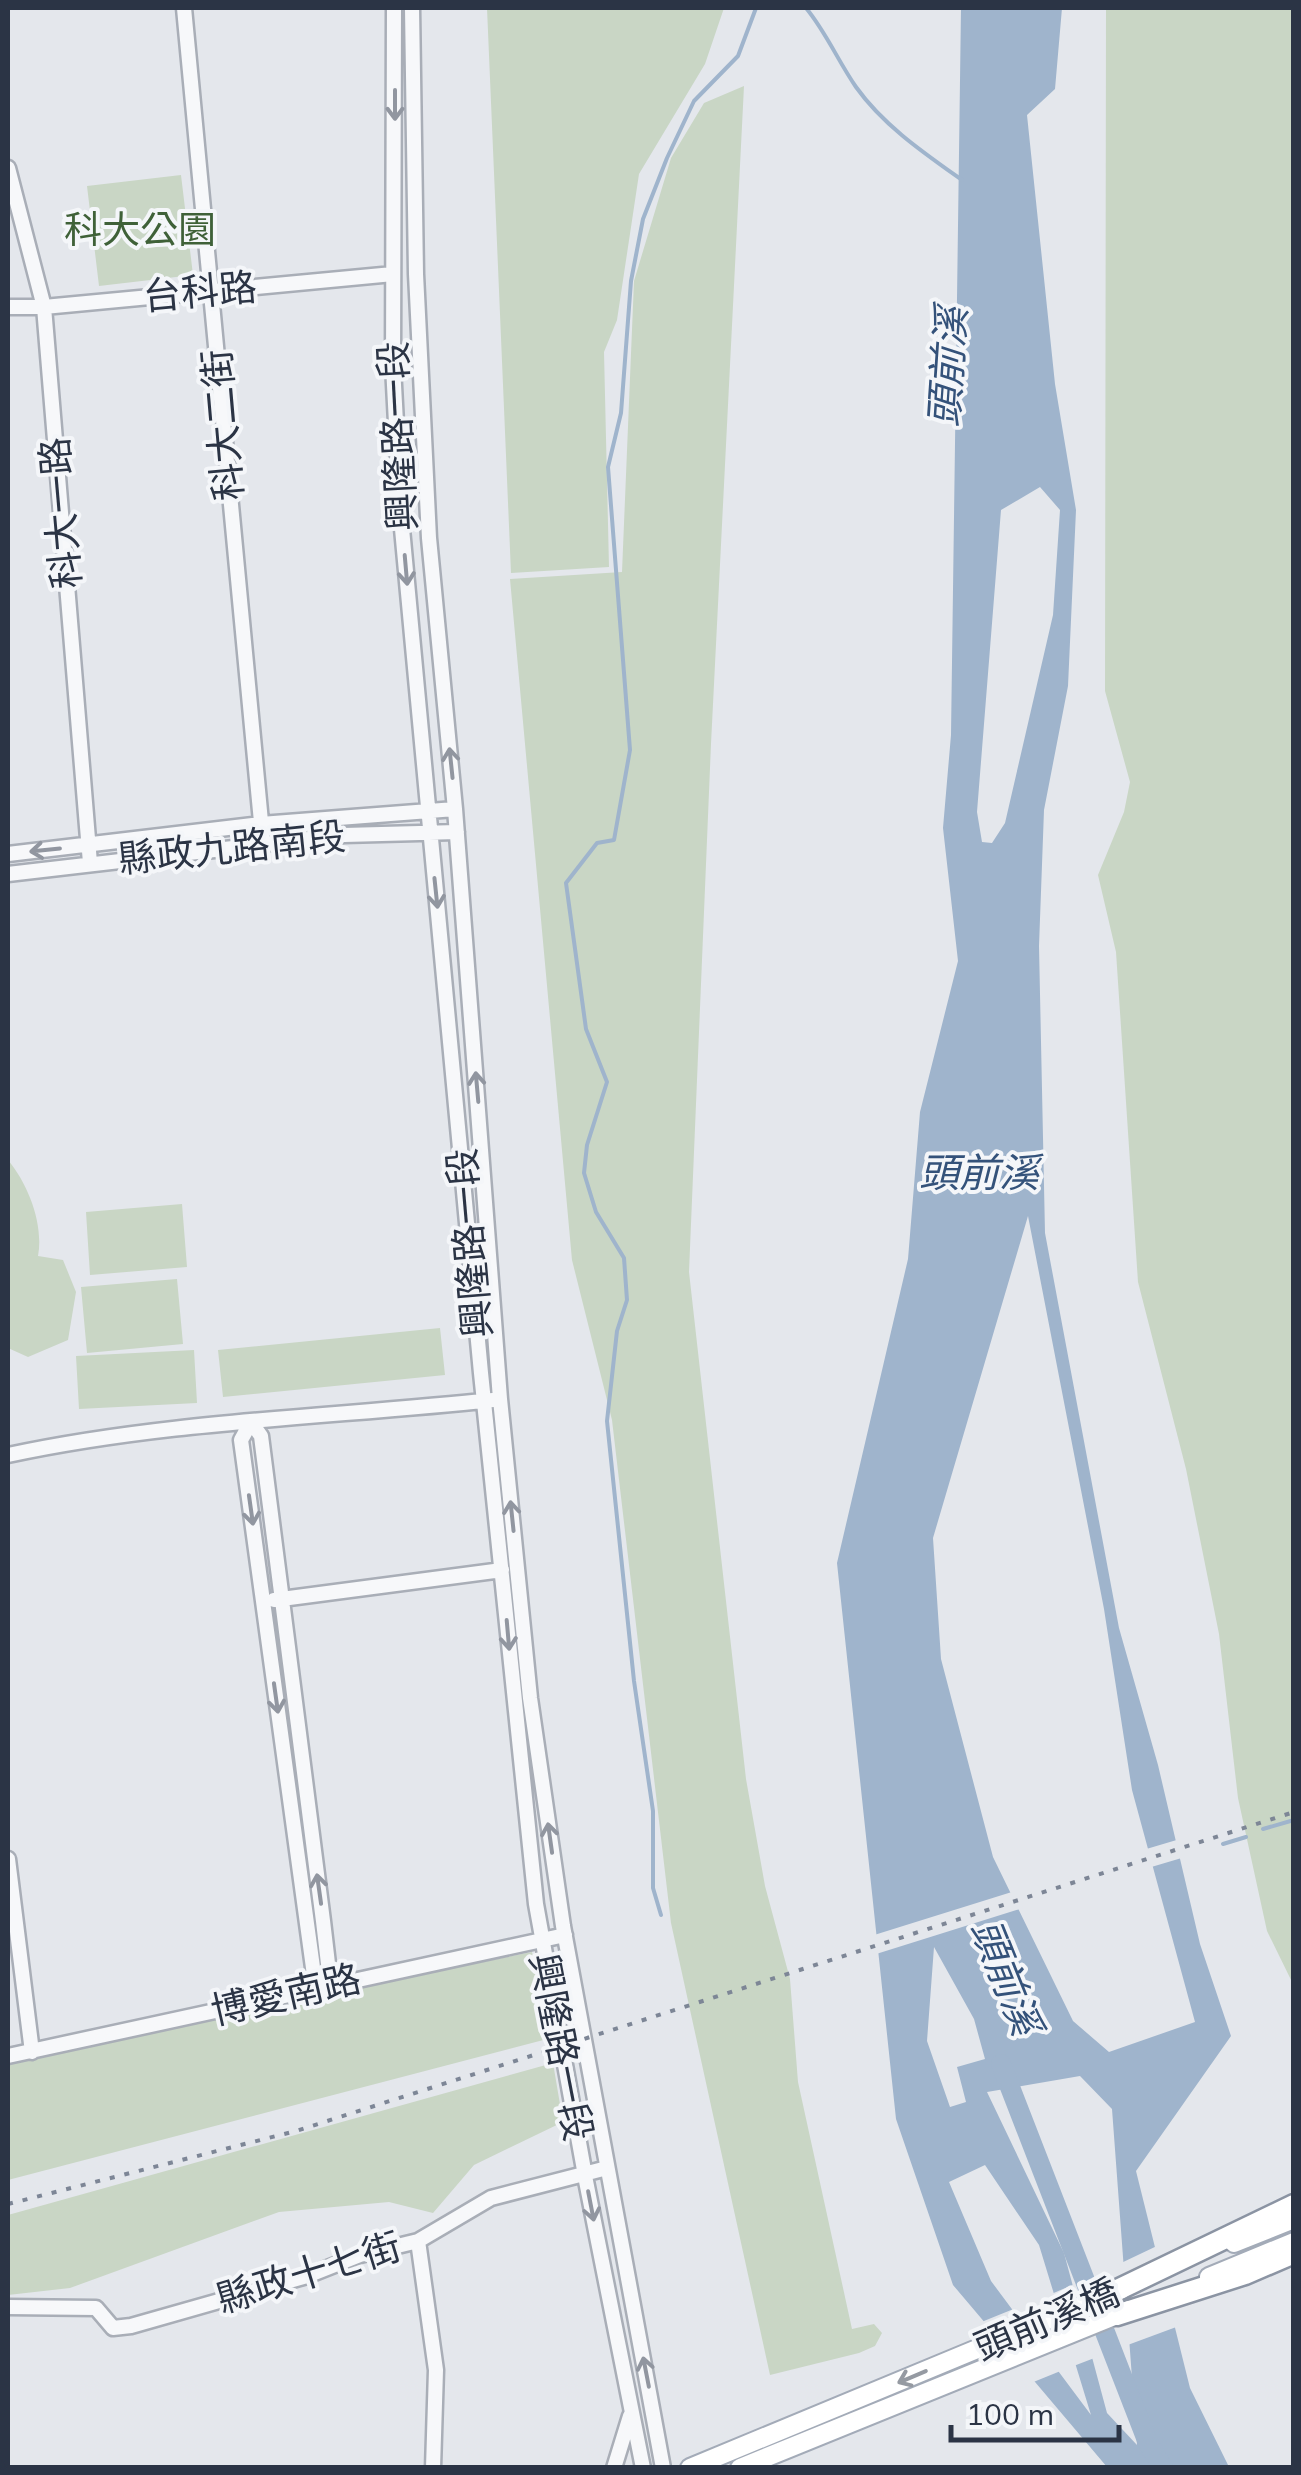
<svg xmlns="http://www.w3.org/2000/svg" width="1301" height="2475" font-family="Mulish,'Noto Sans TC',sans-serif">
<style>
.green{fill:#c9d6c5}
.water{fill:#9fb4cc;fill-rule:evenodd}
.pier{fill:#e4e7ec}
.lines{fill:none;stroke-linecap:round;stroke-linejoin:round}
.stream{stroke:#9fb4cc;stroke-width:4}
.river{stroke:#9fb4cc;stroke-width:20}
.minor-casing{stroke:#a9aeb7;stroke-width:19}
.major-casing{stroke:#a3abb8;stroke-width:22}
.highway-casing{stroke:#8b94a3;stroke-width:25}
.minor{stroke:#f7f8fa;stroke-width:14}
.major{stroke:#fff;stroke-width:18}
.highway{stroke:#fff;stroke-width:20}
.rail{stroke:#7d8696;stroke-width:4;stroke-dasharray:5 10;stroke-linecap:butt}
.oneway{stroke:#9196a0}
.oneway2{stroke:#959aa2}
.labels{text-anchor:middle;stroke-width:8;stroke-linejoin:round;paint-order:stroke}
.park-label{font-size:38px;fill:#3f6138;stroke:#f4f6f9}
.street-label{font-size:38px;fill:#2b3445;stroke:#f4f6f9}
.water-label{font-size:40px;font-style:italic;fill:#34527a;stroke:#f4f6f9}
</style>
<rect width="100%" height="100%" fill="#e4e7ec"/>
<path class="green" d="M487,8H724L705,64L639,174L617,320L604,352L609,567L511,573Z
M1106,8H1293V1984L1267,1931L1238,1798L1219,1634L1186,1469L1138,1282L1116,952L1098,875L1124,812L1130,782L1105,691Z
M744,86L711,744L689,1272L746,1779L765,1886L790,1979L798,2082L852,2329L874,2324L882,2333L875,2346L859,2353L770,2375L671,1923L612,1420L572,1260L510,579L622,572L634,281L671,158L704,103Z
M181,175L193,275L99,286L87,186Z
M8,1160C28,1184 44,1224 38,1256L63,1260L76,1292L68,1340L28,1357L8,1348Z
M182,1204L187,1267L90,1275L86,1212Z
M177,1279L183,1344L87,1353L81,1287Z
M440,1328L445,1375L223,1397L218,1350Z
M194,1350L197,1403L79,1409L76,1356Z
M532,1952L551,2038L8,2180V2065L359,1987Z
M553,2063L563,2122L474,2165L433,2213L389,2202L279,2212L70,2288L8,2295V2215Z"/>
<path class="water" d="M961,8H1062L1055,89L1027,115L1055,384L1076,510L1068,686L1044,810L1039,946L1045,1233L1119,1628L1158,1765L1200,1944L1231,2036L1136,2171L1190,2388L1229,2467H1107L953,2285L896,2119L837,1563L908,1259L920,1112L958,961L943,828L951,735ZM1040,487L1060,510L1053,615L1005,823L992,843L982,842L977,812L1001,510ZM1028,1216L1104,1609L1132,1790L1195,2022L1109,2052L1073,2021L993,1857L941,1659L933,1538ZM934,1947L974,2019L985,2059L957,2067L966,2102L950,2107L927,2041ZM1080,2076L1112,2109L1137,2445L1107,2413L1064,2253L987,2092ZM985,2165L1039,2245L1091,2415L991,2281L949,2182Z"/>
<path class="pier" d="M1180,1839L1185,1857L1148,1868L1143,1850Z
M1015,1891L1023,1908L873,1955L871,1936Z
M1159,2245L1179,2326L1125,2346L1119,2264Z
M1077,2283L1097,2357L1071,2367L1049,2295Z
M1016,2308L1063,2370L1031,2383L979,2323Z"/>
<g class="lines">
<path class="stream" d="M806,8C826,32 838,61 856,87C883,125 924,153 962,180
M1263,1829L1294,1820
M1223,1844L1246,1837
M661,1915L653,1888V1811L634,1681L607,1421L617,1331L627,1300L624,1258L596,1212L584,1173L587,1145L607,1082L586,1029L566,883L597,843L614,840L630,750L608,467L621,413L631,281L643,219L667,158L694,101L738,56L756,8"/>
<path class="river" d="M1001,2064L1148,2443L1163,2468"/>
<defs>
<path id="minor" d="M184,8L263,843
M394,8L393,366L401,518L481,1373L536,1904L586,2181L643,2468
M412,8L416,274L429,538L455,809L500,1399L530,1698L563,1926L663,2468
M8,168L44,307L90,863
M8,307H44L393,274
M8,854L261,824L455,809
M8,874L344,835L457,832
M251,1422L241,1440L314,1975L325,1985
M251,1422L261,1436L323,1921L329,1972L325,1985
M8,1455C166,1421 332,1417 493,1400
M274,1600L502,1570
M8,1859L32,2052
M8,2056L565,1935
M418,2241L436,2370L433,2468
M8,2307L96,2308L113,2328L131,2326L307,2276L360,2255L418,2241L491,2198L607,2168
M614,2468L630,2416"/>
<path id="major" d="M1234,2243L1294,2219
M1209,2277L1294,2242
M690,2468L1122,2289
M740,2468L1129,2310"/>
<path id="highway" d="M1109,2294L1294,2205
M1117,2315L1245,2274L1294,2253"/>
</defs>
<use href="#minor" class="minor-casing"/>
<use href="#major" class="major-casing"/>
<use href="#highway" class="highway-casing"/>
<use href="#minor" class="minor"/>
<use href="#major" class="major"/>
<use href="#highway" class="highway"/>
<path class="rail" d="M8,2204L296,2131L1294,1812"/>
</g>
<defs><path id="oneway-shaft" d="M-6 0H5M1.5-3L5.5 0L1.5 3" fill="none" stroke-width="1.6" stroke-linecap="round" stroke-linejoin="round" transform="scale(2.5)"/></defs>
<g class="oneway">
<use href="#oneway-shaft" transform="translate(395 105) rotate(90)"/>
<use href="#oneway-shaft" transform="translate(406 570) rotate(85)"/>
<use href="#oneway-shaft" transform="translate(451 763) rotate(-96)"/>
<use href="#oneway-shaft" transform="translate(45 850) rotate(174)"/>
<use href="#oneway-shaft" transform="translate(436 893) rotate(84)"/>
<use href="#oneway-shaft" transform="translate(477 1087) rotate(-95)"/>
<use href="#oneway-shaft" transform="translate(251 1510) rotate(82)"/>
<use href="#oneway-shaft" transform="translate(512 1516) rotate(-96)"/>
<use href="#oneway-shaft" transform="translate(508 1635) rotate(85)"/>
<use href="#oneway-shaft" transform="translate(276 1698) rotate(82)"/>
<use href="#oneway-shaft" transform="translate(550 1838) rotate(-98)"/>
<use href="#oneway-shaft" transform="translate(319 1889) rotate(-98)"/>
<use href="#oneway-shaft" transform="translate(591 2206) rotate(79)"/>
<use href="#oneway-shaft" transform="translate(646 2372) rotate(-101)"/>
</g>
<use class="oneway2" href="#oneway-shaft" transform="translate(912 2377) rotate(157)"/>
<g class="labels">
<g class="park-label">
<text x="140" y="243">科大公園</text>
</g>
<g class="street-label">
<text transform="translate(200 292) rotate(-5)" y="13">台科路</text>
<text transform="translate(223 425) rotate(-95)" y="13">科大二街</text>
<text transform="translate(398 436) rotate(-93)" y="13">興隆路一段</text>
<text transform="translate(61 513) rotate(-95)" y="13">科大一路</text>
<text transform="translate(232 848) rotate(-6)" y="13">縣政九路南段</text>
<text transform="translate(470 1243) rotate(-95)" y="13">興隆路一段</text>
<text transform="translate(286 1995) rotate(-13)" y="13">博愛南路</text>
<text transform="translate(561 2047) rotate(79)" y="13">興隆路一段</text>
<text transform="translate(309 2273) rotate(-17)" y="13">縣政十七街</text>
<text transform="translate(1047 2320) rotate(-23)" y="13">頭前溪橋</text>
</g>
<g class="water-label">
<text transform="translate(948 367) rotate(-86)" y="14">頭前溪</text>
<text x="979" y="1187">頭前溪</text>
<text transform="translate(1006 1977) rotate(68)" y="14">頭前溪</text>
</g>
</g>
<rect width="1301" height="2475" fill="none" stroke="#2b3445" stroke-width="20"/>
<path d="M951 2425v15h168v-15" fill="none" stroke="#2b3445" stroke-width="5"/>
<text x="966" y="2425" font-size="30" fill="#2b3445" stroke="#f4f6f9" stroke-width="8" paint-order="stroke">100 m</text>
</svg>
